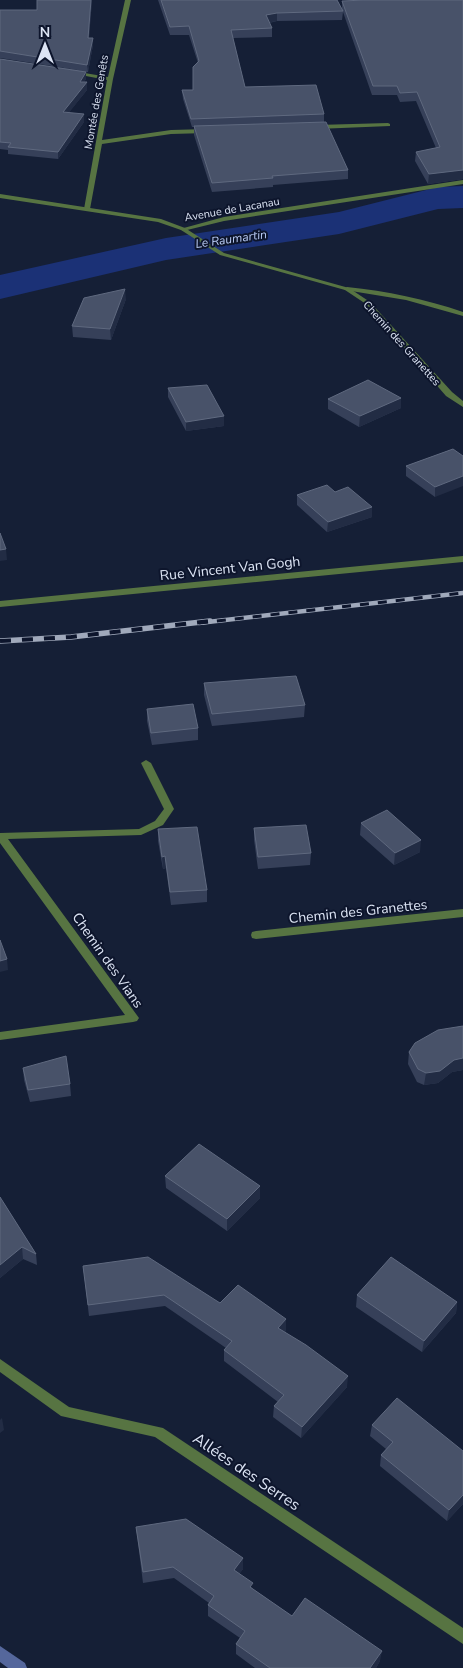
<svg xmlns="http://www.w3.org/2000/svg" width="463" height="1668" font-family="'Nunito Sans',sans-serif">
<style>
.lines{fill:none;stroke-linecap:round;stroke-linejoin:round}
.stream{fill:#55679c;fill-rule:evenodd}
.river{fill:#1b3176;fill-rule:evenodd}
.minor{fill:#577442;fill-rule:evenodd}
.tertiary{fill:#577442;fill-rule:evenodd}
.rail-far1-casing{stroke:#a0a9bb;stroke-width:4.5}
.rail-casing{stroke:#a0a9bb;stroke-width:5.5}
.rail-far1{stroke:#0d152c;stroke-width:3;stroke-dasharray:9;stroke-linecap:butt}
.rail{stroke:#0d152c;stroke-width:4;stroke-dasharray:11;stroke-linecap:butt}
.wall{fill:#364059}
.shaded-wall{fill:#222c44}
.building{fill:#485269;stroke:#5f697f}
.labels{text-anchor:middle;stroke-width:4;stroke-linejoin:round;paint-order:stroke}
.far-street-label{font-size:11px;fill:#dce4f4;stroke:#0d152c}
.far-water-label{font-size:12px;font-style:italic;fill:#b8caf3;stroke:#0d152c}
.street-label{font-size:14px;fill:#dce4f4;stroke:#0d152c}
.near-street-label{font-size:16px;fill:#dce4f4;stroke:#0d152c}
</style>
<rect width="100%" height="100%" fill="#151f36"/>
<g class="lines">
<path class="stream" d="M0,1646L25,1663L27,1668H8L0,1662Z"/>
<path class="river" d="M463,186V208L438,209L339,234L166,260L0,299V275L166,238L339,212L438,187Z"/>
<path class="minor" d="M125,0H131L113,79L102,140L171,130L207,129L210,131L207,133L171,134L102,144L90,209L87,211L84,209L107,80L70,73L73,71L108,77Z
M388,123L390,124V126L317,129L314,127L317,125Z
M463,180V184L224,221L183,231L180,229L224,217Z
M347,287C387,291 425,299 463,312V316L406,300L345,290L344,289Z
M463,556V562L0,607V601Z
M146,760L151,763L174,809L163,825L141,835L8,839L139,1018L137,1021L133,1022L0,1040V1032L125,1015L0,843V833L139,829L155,821L164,809L141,763Z
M463,909V917L256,939L252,938L251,935L252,932L256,931Z
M0,1359L69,1407L163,1428L463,1628V1644L155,1437L61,1416L0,1372Z"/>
<path class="tertiary" d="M0,194L161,219L185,228L224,253L349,288L370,302L452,392L463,401V407L446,396L366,304L345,290L220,255L181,230L158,222L0,198Z"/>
<defs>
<path id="rail-far1" d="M199,623L463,593"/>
<path id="rail" d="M0,641L71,637L210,621"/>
</defs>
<use href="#rail-far1" class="rail-far1-casing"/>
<use href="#rail" class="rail-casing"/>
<use href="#rail-far1" class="rail-far1"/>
<use href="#rail" class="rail"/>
</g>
<path class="wall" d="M37,0H92L89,38H93V45L88,72H86V79L84,82H87V90L69,112L84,122L58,159L8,154V150L0,149V59L84,71L0,58V10H37Z
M158,0H337L342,9V1L463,0V179L428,184L415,161L416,152L436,148L416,101L400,102L397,95H372L343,12L342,20L277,21L269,23L272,28V37L233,38L245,87L324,114V122L348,170V179L273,185V187L212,192L194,135V127H192L183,99L182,90H193L198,63L189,35H170Z
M126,299L111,340L73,337L72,326Z
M168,388L224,416V426L186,431L168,397Z
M401,398V408L359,427L328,409V399Z
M453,449L435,497L406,476V466Z
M297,495L372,517L327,532L297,505Z
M204,683L305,705L304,717L212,726L204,695Z
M147,709L198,728V740L152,745L147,721Z
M361,823L420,852L394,865L360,835Z
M254,828L311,853L310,865L258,869L254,840Z
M158,829L207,890V902L171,905L166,868L163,869L158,841Z
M463,1026V1070L452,1072L438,1083L424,1085L417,1082L408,1064L409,1052Z
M23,1068L70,1084L71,1096L30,1102L24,1080Z
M165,1176L260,1198L227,1231L166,1188Z
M0,1197L36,1254L37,1265L23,1259L0,1278Z
M83,1266L220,1303L286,1331L284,1332L347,1387L301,1438L273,1417L274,1406L278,1402L224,1361V1350L226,1348L165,1306L89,1316Z
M357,1295L457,1302L456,1313L422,1352L356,1307Z
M372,1425L463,1451V1504L447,1521L380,1466L381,1455L386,1449L370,1436Z
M136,1527L243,1569L239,1574L253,1589L292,1616L380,1661L376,1668H255L236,1654V1644L240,1638L208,1616V1605L209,1603L174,1578L143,1583Z"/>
<path class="shaded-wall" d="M91,0H92L88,45V38Z
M277,13V21L266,23V15Z
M93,38V45L88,72L87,65Z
M86,72V79L80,89V82Z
M87,82V90L64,119L63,112Z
M84,114V122L58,159V152Z
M463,170V179L428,184L429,174Z
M125,289L126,299L111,340L110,329Z
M401,398V408L359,427L360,416Z
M224,416V426L186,431V422Z
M463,476V486L435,497V487Z
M372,507V517L327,532L328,522Z
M6,549L7,560L0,561V550Z
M421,840L420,852L394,865L395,853Z
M165,856L166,868L163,869L162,857Z
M7,959L8,970L0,972V961Z
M463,1058V1070L452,1072L438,1083L424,1085L426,1073L454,1060Z
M260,1186V1198L227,1231V1219Z
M22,1247L23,1259L0,1278V1265Z
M457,1302L456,1313L422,1352L424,1341Z
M286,1319V1331L277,1340L278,1328Z
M348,1376L347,1387L301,1438L302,1427Z
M2,1418L4,1430L0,1433V1420Z
M463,1495V1504L447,1521L449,1510Z
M243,1558V1569L234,1581V1570Z
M382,1651L380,1661L376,1668H370Z"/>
<path class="building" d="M37,0H91L88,38H93L87,65L0,51V10H37Z
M161,0H337L343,11L277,13L266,15L272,28L231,30L245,87L316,85L324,114L191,119L182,90H193V67L199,61L189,26L170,27Z
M365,0H463V170L429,174L416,152L440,147L417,92L400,93L397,86H373L342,1Z
M0,59L86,72L80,82H87L63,112L84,114L58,152L8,147L11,143L0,142Z
M326,122L348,170L272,176L273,178L212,183L194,126Z
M125,289L110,329L72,326L84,298Z
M368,380L401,398L360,416L328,399Z
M207,385L224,416L186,422L168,388Z
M453,449L463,456V476L435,487L406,466Z
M327,485L335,492L348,487L372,507L328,522L297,495Z
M0,533L6,549L0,550Z
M296,676L305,705L212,714L204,683Z
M193,704L198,728L151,733L147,709Z
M387,810L421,840L395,853L361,823Z
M306,825L311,853L258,857L254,828Z
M197,827L207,890L170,892L165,856L162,857L158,829Z
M0,940L7,959L0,961Z
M463,1026V1058L454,1060L440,1071L426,1073L418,1069L409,1052L415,1043L438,1030Z
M66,1056L70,1084L28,1090L23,1068Z
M199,1144L260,1186L227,1219L165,1176Z
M0,1197L36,1254L22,1247L0,1265Z
M148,1257L220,1303L238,1285L286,1319L278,1328L306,1345L348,1376L302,1427L274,1406L284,1395L224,1350L232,1341L164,1295L88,1305L83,1266Z
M391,1257L457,1302L424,1341L357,1295Z
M397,1398L463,1451V1495L449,1510L381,1455L393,1442L372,1425Z
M186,1519L243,1558L234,1570L253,1583L250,1587L292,1616L305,1598L382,1651L370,1668H270L236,1644L245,1631L208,1605L214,1596L173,1567L143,1572L136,1527Z"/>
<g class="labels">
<g class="far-street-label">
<text transform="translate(96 102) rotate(-80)" y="4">Montée des Genêts</text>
<text transform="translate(232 209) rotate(-10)" y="4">Avenue de Lacanau</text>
<text transform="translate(402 343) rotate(48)" y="4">Chemin des Granettes</text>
</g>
<g class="far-water-label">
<text transform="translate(231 239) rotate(-8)" y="4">Le Raumartin</text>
</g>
<g class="street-label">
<text transform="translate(230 568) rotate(-6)" y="5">Rue Vincent Van Gogh</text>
<text transform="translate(358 911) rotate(-6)" y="5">Chemin des Granettes</text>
<text transform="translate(108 960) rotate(55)" y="5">Chemin des Vians</text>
</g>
<g class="near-street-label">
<text transform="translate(247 1471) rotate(34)" y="6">Allées des Serres</text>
</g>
</g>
<g transform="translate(45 45)" stroke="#0d152c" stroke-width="4" paint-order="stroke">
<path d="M0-4L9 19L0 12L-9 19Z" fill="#dce4f4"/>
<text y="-8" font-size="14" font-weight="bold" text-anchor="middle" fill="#dce4f4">N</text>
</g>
</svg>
